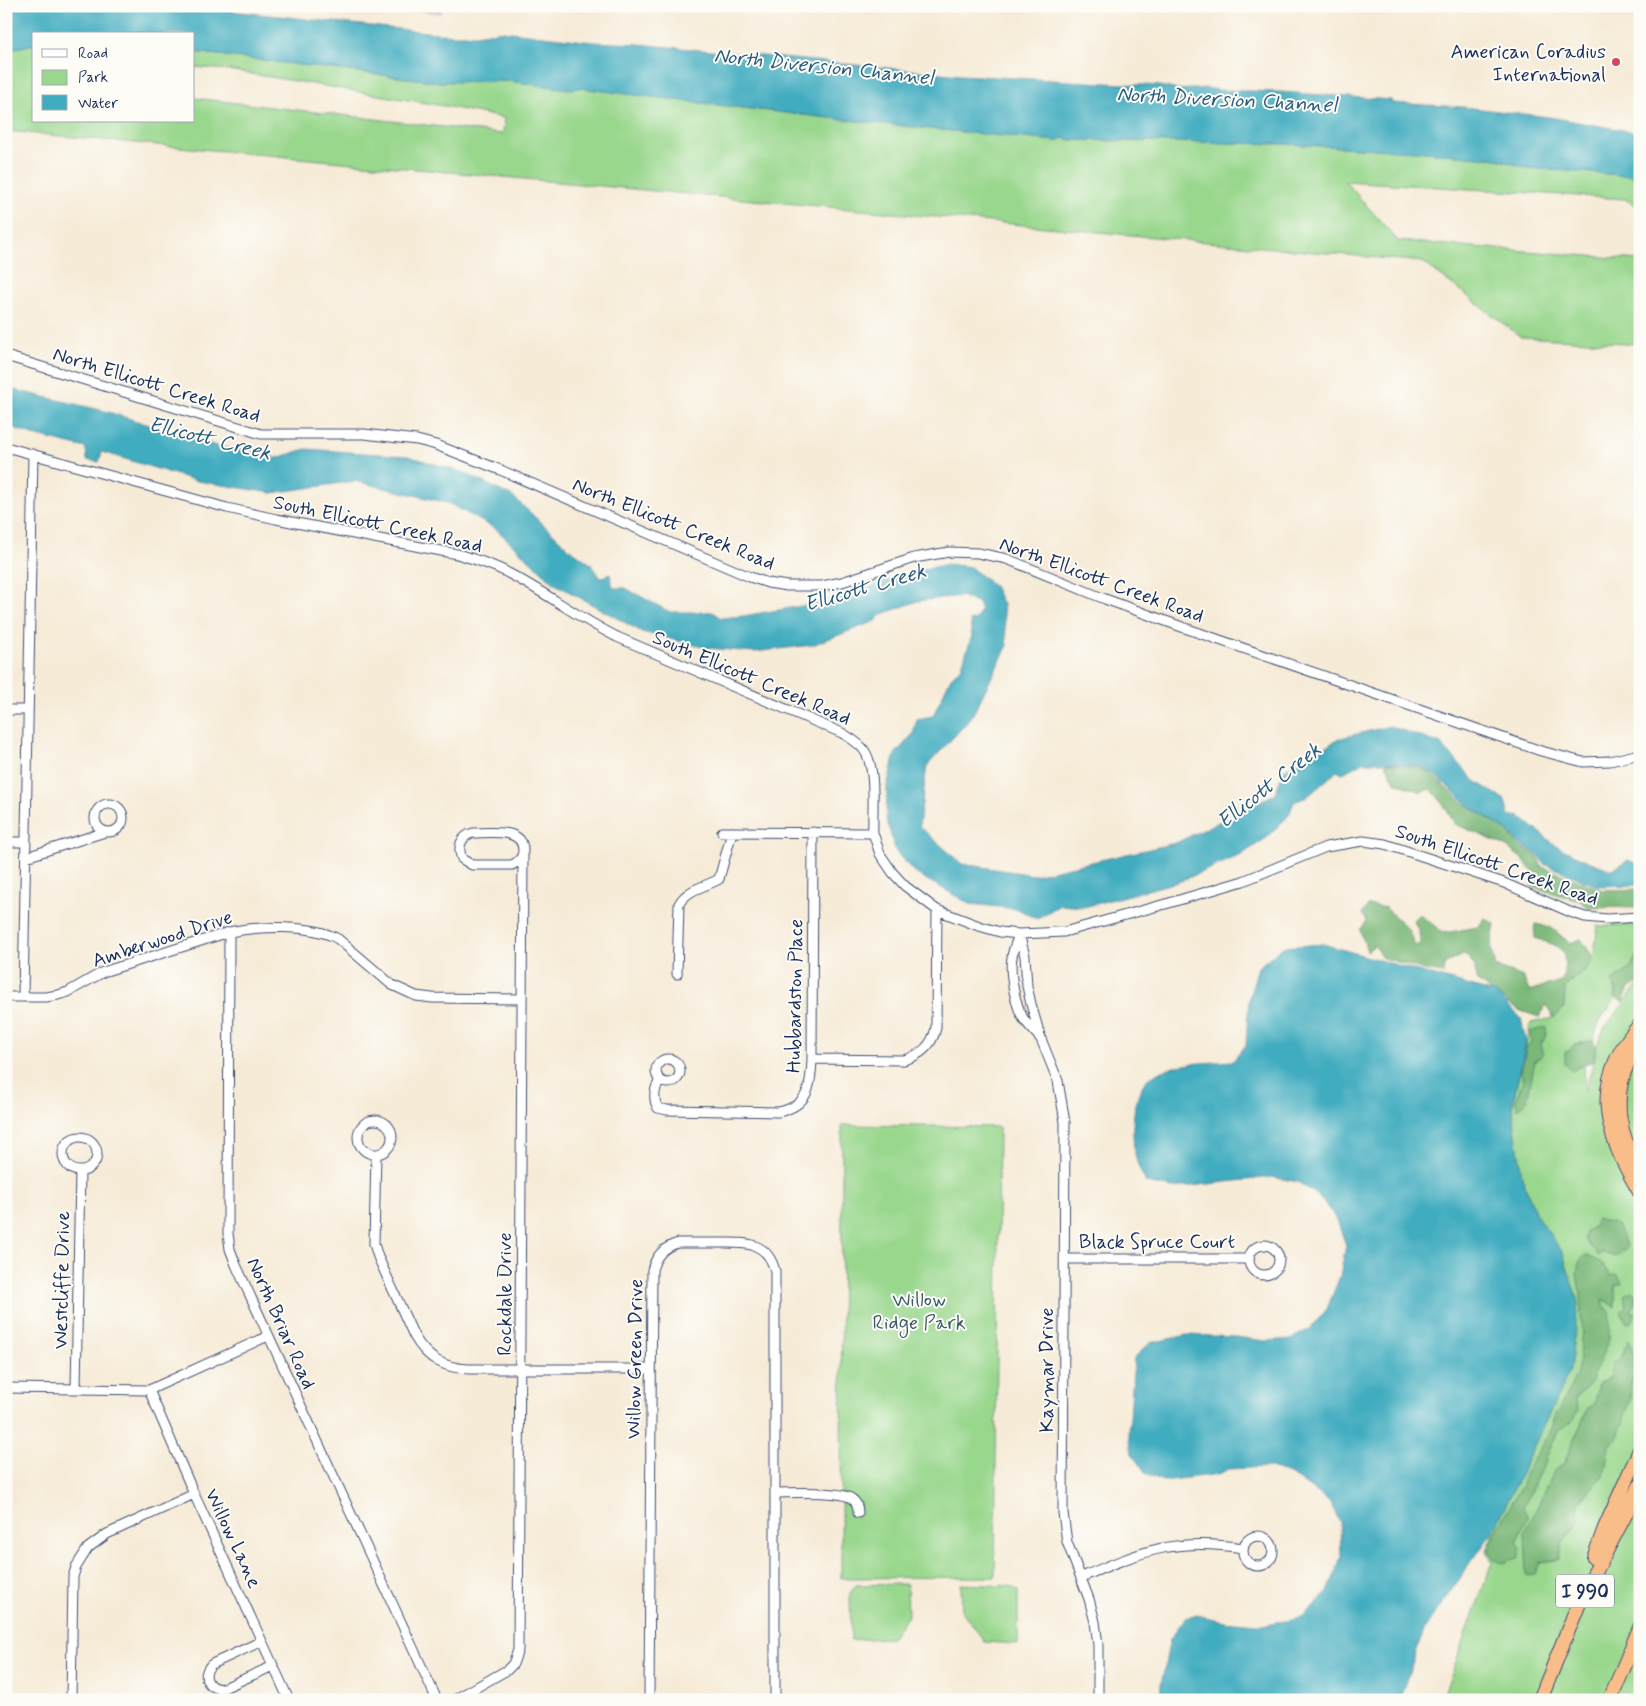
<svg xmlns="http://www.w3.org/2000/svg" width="1646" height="1706" font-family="Mynerve,sans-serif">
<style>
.industrial{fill:#d2bdc6}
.green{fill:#99d78d;stroke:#5a8376;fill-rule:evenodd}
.forest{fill:#7ab878;stroke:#4a746b}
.water{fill:#40acbf;stroke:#2e6e8e}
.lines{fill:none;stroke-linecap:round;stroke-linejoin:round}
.minor-casing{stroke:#3c4b70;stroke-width:11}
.highway-casing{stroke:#3c4b70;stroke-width:16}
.minor{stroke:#fff;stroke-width:9}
.highway{stroke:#f8bd89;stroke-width:14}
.poi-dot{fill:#d1495b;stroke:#fdfcf7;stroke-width:2}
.labels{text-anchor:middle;stroke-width:4;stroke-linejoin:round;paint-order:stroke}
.shield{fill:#fdfcf7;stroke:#5f6c8c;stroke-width:1}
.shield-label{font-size:19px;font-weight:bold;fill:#1b2f5e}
.poi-label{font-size:20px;fill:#1b2f5e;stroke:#fdfcf7;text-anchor:end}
.street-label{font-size:20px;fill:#1b2f5e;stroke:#fdfcf7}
.park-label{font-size:20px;fill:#3a596a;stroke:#fdfcf7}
.water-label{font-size:21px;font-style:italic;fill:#285b80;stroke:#fdfcf7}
</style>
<rect width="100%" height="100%" fill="#fdfcf7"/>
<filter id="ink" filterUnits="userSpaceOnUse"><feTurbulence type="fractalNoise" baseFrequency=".02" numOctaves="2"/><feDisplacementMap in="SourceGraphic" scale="10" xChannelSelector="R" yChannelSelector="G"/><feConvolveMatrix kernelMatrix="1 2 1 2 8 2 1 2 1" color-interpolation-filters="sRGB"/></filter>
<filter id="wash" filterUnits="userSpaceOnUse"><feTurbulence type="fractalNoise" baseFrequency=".0096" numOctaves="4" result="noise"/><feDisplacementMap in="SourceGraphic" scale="20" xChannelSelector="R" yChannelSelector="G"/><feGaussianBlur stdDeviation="1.12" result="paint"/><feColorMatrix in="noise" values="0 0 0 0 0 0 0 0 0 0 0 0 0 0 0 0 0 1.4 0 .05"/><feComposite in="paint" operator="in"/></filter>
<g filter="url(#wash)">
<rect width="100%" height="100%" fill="#f6ebd7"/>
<path class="industrial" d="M380,6H442V14Z"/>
<path class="green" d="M34,44V121H194V98L503,134L504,118L444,106L228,70L194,67V52L439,82L508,81L569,89L580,88C739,108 898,127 1057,141L1064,138L1072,140L1285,144L1417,151L1498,159L1527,168L1635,176L1640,178V208L1625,199L1345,181L1398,241L1640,260V344L1521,337L1423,262L6,131V53L16,48Z
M1640,925V955L1636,957L1630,969L1612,981C1622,1000 1609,1005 1600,1021C1597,1027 1595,1034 1593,1040L1574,1045L1565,1063L1572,1071L1584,1064L1585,1091L1594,1061L1596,1047L1605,1027L1640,983V1700H1441L1451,1676L1492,1563L1487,1550L1494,1530L1570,1370L1578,1303L1563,1253L1536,1215L1522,1177L1512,1106L1531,1023L1554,1018L1564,1008L1565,987L1587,969L1593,957L1598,926ZM1547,1035C1534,1053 1530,1078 1527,1101L1515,1102L1523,1080L1531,1043ZM1602,1263L1611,1276L1621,1283L1615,1285V1307L1603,1299L1604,1305L1589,1385L1574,1399L1572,1421L1558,1431L1523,1508L1528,1517L1517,1542L1520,1549L1518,1558L1503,1563L1489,1550L1498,1528L1522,1485L1524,1475L1553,1427L1555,1414L1559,1410L1577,1374L1582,1332L1580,1291L1577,1273ZM1629,1341L1638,1370L1630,1382L1631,1398L1609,1445L1604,1476L1586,1494L1577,1507L1580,1519L1562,1544L1560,1559L1540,1562L1555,1470L1564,1463L1588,1408L1595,1404L1598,1382L1610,1378Z
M842,1125L999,1127L995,1577L841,1578Z
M907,1584L908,1616L891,1638L851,1640L850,1593L856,1585Z
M961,1584L1010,1586L1018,1591V1644L985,1642L962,1611Z
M855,1697H998V1700H855Z"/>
<path class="forest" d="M1385,763L1419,767L1433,775L1462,802L1507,831L1518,845L1537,856L1542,867L1602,890L1640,889V907L1587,908L1580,901L1532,887L1534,873L1521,858L1504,845L1455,824L1442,802L1431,789L1421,792L1395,782Z
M1369,905L1386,908L1408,929L1415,946L1420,944L1419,931L1413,920L1419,914L1444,933L1478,927L1485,918L1495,924L1491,948L1496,967L1523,977L1529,991L1563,980C1567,947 1565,949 1535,938V924L1550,927L1570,943L1581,939L1593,957L1587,969L1565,987L1564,1008L1554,1018L1546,1006L1539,1017L1518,1010L1476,980L1475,966L1465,954L1444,964V973L1425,970L1381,957L1375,945L1367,951L1360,930L1367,921L1362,914Z
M1640,955V982L1630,987L1623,1002L1616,998V989L1612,981L1630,969L1636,957Z
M1546,1027L1547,1035L1540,1044L1543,1055L1535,1061L1527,1101L1518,1109L1515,1102L1523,1080L1521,1072L1527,1046L1531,1043L1530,1032Z
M1593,1040L1596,1047L1594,1061L1584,1064L1572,1071L1565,1064V1052L1569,1051L1574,1045Z
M1596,1219L1617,1225L1627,1247L1616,1257L1602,1253L1599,1256L1584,1239L1585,1232L1594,1227Z
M1585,1255L1602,1263L1611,1276L1618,1274L1622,1283L1615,1285V1307L1603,1299L1604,1305L1610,1312L1609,1339L1589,1385L1574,1398L1578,1410L1572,1421L1558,1431L1523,1508L1528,1517L1517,1542L1520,1549L1518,1558L1503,1563L1494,1560L1489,1550L1498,1528L1522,1485L1524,1475L1553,1427L1555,1414L1559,1410L1577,1374L1582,1332L1580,1292L1577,1273L1579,1262Z
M1632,1291L1636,1295L1635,1305L1631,1311L1636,1314L1630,1323L1626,1322L1621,1312L1627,1306L1624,1295Z
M1629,1340L1638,1370L1630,1382L1631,1398L1618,1437L1609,1445L1604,1476L1586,1494L1578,1507L1580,1519L1562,1544L1560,1559L1540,1562L1535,1575L1527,1576L1525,1532L1555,1470L1564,1463L1588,1408L1595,1404L1598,1382L1610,1378L1612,1362L1620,1359Z"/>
<path class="water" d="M6,6H185L454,35H475L503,31L593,42L638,44L960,75L1160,86L1178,90L1206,88L1218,90L1281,92L1391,100L1392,103L1464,107L1549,117L1640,133V178L1635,176L1527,168L1498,159L1417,151L1285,144L1072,140L1064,138L1057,141C898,127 739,108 580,88L569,89L508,81L440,82L194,52V34H34V44L16,48L6,53Z
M6,388L105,411L223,448L271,452L273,459L306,449L408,456L465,473L513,497L570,549L591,564L600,578L610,574L613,588H625L670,612H712L721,618L743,616L831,601L909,573L947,564L970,567L994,586L1003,605L1007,647L971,718L927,766L919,826L962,864L1034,875L1176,843L1275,794L1284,770L1341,738L1390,726L1441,744L1475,781L1505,800L1509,817L1519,816L1558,847L1588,861L1612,870L1628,860L1640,865V885L1597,886L1544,864L1538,855L1518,843L1509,832L1467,804L1434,774L1419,766L1385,762H1363L1343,773L1337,771L1307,797L1294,802L1289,815L1268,837L1241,855L1181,881L1084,907L1060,905L1036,919L1018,909L970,904L915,873L896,852L886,819L887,786L895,754L913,734L917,719L933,716L951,677L961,668L972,636L970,620L975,621L981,610L977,602L961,596L918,601L880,615L876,621L812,645L754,652L707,648L642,632L555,584L496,529L448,503L355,481L272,493L197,481L102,452L99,462L87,460L86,448L33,435L6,425Z
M1323,944L1495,993L1521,1018L1526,1043L1512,1106L1522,1177L1536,1215L1563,1253L1578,1303L1570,1370L1494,1530L1425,1628L1399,1700H1160L1161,1685L1170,1639L1185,1618L1197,1615L1224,1621L1267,1625L1302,1617L1328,1592L1341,1557L1340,1522L1329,1501L1290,1474L1267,1467L1228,1469L1219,1474L1163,1481L1145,1473L1132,1454L1129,1433L1134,1358L1150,1343L1187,1335L1236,1337L1266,1341L1291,1339L1310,1329L1327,1309L1340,1276L1346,1245L1336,1218L1316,1194L1298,1182L1272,1177L1172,1188L1146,1183C1143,1176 1139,1169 1137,1162C1130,1139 1130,1085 1155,1074C1179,1062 1206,1063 1233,1061L1246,1045L1249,998L1258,967L1283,947Z"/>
</g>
<g filter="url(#ink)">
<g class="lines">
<defs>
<path id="minor" d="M6,356L261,434H364L417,440L436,445L498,469L750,577L768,583L787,586H822L842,582L914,558L949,552L978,553L1007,559L1105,599L1182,627L1541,751L1583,762L1610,761L1640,754
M6,447L227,508L276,519L457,554C474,559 492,564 508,573C545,592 579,618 617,637L842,733C850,738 858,742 864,750C877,768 872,810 873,833L880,854L893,873L905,886L937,910L979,926L1000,932L1019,934L1064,932L1169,903L1243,881L1326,847L1363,841L1385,844L1504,883L1570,912L1585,917L1607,919L1640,917
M6,710H27
M95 818a14 14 0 1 1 28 0a14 14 0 1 1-28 0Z
M722,832L873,833
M473,833C489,833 524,827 523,851C523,858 518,862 512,865H472L462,859C457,847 461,836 473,833Z
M6,842H25
M26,857L105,832
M229,932L228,1233L230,1249L236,1265L437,1700
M677,974L679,904C687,889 705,887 719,879L732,832
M6,997H46L58,995L68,992L103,972L229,932C259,926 312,924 338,939L392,985L416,996L432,998L522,999
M23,997L33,454
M1041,1039C1035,1032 1028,1025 1023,1018C1015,1004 1009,973 1012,957C1013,949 1017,941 1019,934L1025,956L1027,986L1031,1004L1041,1039L1058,1081L1065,1122L1063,1513L1067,1542L1089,1599L1095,1622L1098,1645V1700
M656 1071a12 12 0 1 1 24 0a12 12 0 1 1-24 0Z
M812,1059L904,1060C921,1055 932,1046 936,1028L937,910
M660,1081C654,1088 653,1100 658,1108L667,1110L778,1112C809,1106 811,1086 812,1059L813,832
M358 1137a17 17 0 1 1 34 0a17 17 0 1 1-34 0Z
M63 1154a17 17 0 1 1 34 0a17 17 0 1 1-34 0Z
M376,1154L374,1244L378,1257L414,1336C427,1359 444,1368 469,1369H650
M1249 1260a15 15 0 1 1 30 0a15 15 0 1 1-30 0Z
M1064,1259H1249
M6,1388L149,1390L268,1336
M76,1389L80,1171
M149,1390L194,1494L289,1700
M776,1493C791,1493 842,1490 852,1499C857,1502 858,1508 858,1513
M1243 1551a15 15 0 1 1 30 0a15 15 0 1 1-30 0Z
M1082,1577C1143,1551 1175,1537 1243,1548
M262,1641L212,1664C200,1675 208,1691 224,1688L273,1666
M71,1700L73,1577L76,1567L88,1548L107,1534L194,1494
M454,1700L507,1670L513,1664L518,1650L523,855
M649,1700L652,1270C656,1255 664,1247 678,1243C692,1243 705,1243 718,1243C745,1243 767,1240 775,1271V1700"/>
<path id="highway" d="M1640,1025C1589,1082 1605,1133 1640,1192
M1640,1044C1636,1050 1630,1057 1627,1064C1612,1098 1618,1138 1640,1168
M1594,1558L1605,1528L1640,1450
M1540,1700L1579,1603L1640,1486
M1610,1700L1640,1628"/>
</defs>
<use href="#minor" class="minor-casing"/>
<use href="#highway" class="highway-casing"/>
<use href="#minor" class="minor"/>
<use href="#highway" class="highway"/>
</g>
</g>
<circle class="poi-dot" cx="1616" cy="62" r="5"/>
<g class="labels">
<rect class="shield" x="1556" y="1574.5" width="58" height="33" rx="4"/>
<g class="shield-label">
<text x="1585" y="1598">I 990</text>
</g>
<g class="poi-label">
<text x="1606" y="58">American Coradius<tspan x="1606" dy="23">International</tspan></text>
</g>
<g class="street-label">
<text transform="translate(157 384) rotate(17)" y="7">North Ellicott Creek Road</text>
<text transform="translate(378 523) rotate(12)" y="7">South Ellicott Creek Road</text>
<text transform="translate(674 523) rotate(22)" y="7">North Ellicott Creek Road</text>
<text transform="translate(1102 579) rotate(20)" y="7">North Ellicott Creek Road</text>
<text transform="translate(752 677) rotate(23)" y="7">South Ellicott Creek Road</text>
<text transform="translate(1497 864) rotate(19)" y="7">South Ellicott Creek Road</text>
<text transform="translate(162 938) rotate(-18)" y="7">Amberwood Drive</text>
<text transform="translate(794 996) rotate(-89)" y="7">Hubbardston Place</text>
<text x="1157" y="1248">Black Spruce Court</text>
<text transform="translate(61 1280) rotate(-89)" y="7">Westcliffe Drive</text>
<text transform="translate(504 1294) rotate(-90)" y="7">Rockdale Drive</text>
<text transform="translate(282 1323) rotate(66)" y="7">North Briar Road</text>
<text transform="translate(634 1359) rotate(-89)" y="7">Willow Green Drive</text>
<text transform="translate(1046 1370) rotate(-90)" y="7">Kaymar Drive</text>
<text transform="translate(234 1538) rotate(65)" y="7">Willow Lane</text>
</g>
<g class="park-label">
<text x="919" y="1306">Willow<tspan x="919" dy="23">Ridge Park</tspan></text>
</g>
<g class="water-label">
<text transform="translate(824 66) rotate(6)" y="7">North Diversion Channel</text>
<text transform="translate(1227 99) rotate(3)" y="7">North Diversion Channel</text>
<text transform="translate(210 438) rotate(14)" y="7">Ellicott Creek</text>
<text transform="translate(865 587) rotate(-16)" y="7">Ellicott Creek</text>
<text transform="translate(1269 785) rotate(-38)" y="7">Ellicott Creek</text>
</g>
</g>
<rect width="1646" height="1706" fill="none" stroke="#fdfcf7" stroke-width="25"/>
<rect x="32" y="32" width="162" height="90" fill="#fdfcf7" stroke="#a3aaba"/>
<rect x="42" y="49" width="25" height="8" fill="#ffffff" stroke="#a3aaba"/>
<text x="78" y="58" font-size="15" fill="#1b2f5e">Road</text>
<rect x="42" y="70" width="25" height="15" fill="#99d78d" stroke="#a3aaba"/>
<text x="78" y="82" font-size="15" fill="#1b2f5e">Park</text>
<rect x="42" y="95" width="25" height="15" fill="#40acbf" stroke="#a3aaba"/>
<text x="78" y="108" font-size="15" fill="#1b2f5e">Water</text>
</svg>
